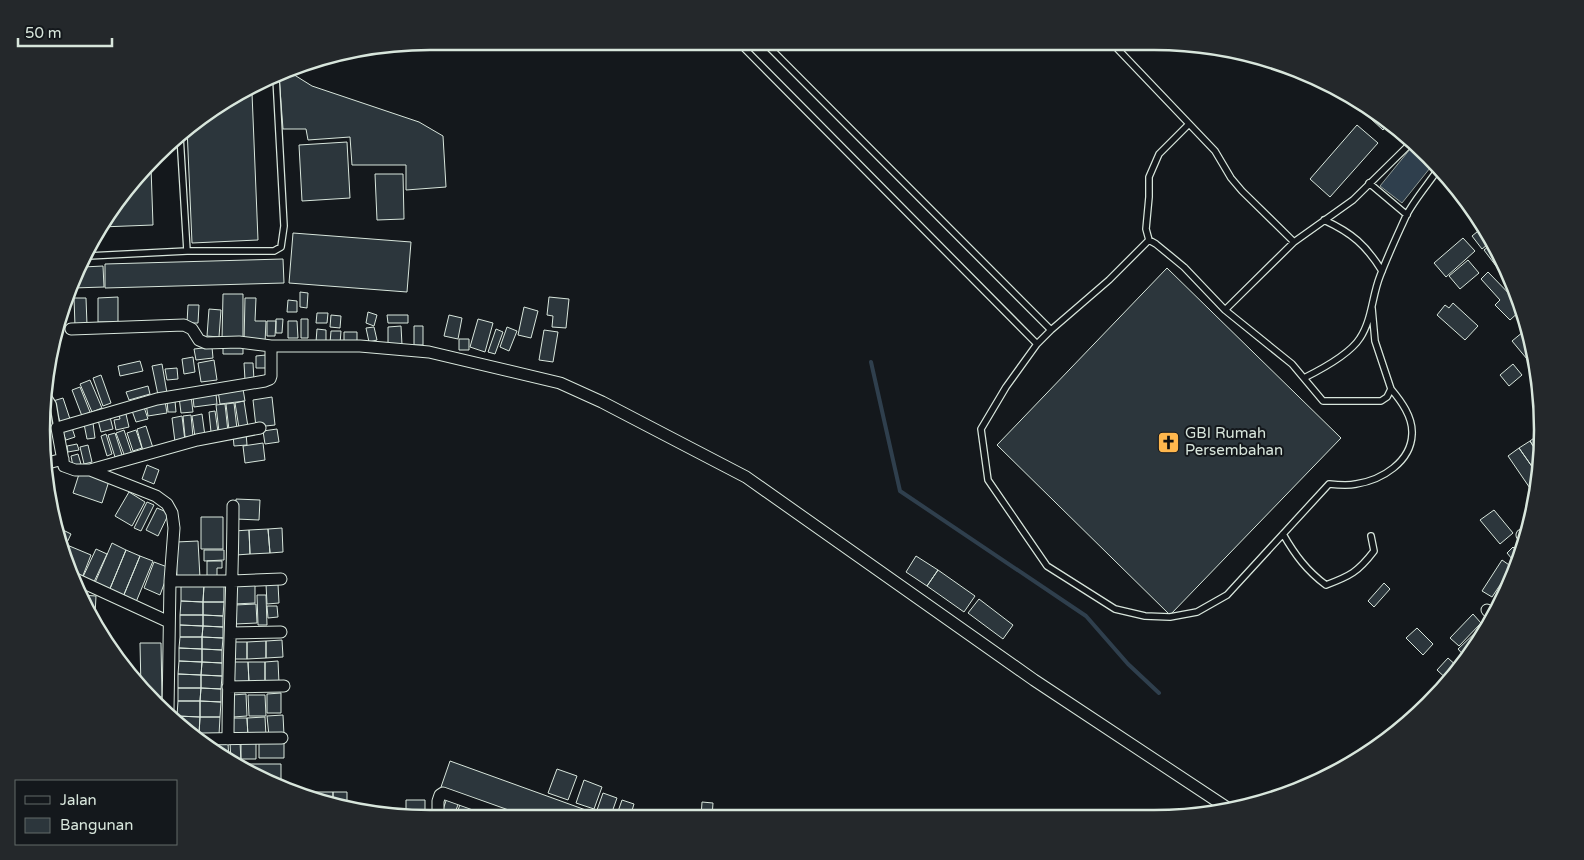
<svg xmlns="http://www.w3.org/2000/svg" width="1584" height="860" font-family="'Varela Round',sans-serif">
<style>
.water{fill:#2f3f4d;stroke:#939e99}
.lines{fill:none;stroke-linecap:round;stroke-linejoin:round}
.stream{stroke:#2f3f4d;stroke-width:4}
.building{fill:#2c363c;stroke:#d8e6dc}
.service-casing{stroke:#d8e6dc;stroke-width:8}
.minor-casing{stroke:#d8e6dc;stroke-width:13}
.service{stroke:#14181c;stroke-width:5.5}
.minor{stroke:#14181c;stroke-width:11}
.labels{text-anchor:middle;stroke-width:4;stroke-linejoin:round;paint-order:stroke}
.poi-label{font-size:15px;fill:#d8e6dc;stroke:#14181c;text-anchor:start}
.rim{fill:none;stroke:#d8e6dc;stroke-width:2.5}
</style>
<rect width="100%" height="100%" fill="#14181c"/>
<path class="water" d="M1415,143L1434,163L1402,203L1380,186Z"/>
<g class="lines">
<path class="stream" d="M871,362L900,491L1086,616L1128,664L1159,693"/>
</g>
<path class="building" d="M288,71L312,86L419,122L443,136L446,187L406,190V165H352L350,137L308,140L306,129H283L279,76Z
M252,93L258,240L192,243L187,128L193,122L246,94Z
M1375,113L1389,122L1383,130L1370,118Z
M1357,125L1378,143L1330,197L1310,179Z
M347,142L350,198L302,201L299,145Z
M151,167L153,225L101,227L107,214Z
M375,174H403L404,219L377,220Z
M1483,227L1492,241L1482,249L1472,236Z
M293,233L411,242L407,292L289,283Z
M1463,238L1475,251L1446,277L1434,263Z
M1493,243L1504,261L1496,266L1484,250Z
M283,259L284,283L105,288V264Z
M1468,260L1479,273L1460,289L1449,276Z
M103,266L104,287L73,288L83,267Z
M1167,268L1341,438L1170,615L997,445Z
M1488,272L1521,306L1522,309L1510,320L1495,305L1500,300L1481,279Z
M300,292L308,293L307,308L300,307Z
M223,294H243V339H222Z
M118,297V322H98V298Z
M549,297L569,299L566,328L552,327L553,316L547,315Z
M74,298H86L87,325L75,326Z
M245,298H256L255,321H266L265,343L244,342Z
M288,300L297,301V312H287Z
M1453,303L1478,326L1465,340L1437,315L1445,305L1449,308Z
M188,305H199L198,323H187Z
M524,307L538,311L531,338L518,335Z
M209,309L221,310L219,337L207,336Z
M368,312L377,315L374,326L366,323Z
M317,313H328L327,323H316Z
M331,315L341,316L340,328L330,327Z
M387,315H408V323H388Z
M449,315L462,318L458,339L444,336Z
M276,319H283L282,333H276Z
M301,319H308V338H301Z
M478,319L493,323L485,352L470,347Z
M267,321H276L275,336H267Z
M288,321H297L298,338H288Z
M401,326L402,345H388V327Z
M414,326H423V345H414Z
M374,327L377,340L369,342L366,328Z
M507,327L517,331L509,351L500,347Z
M1529,327L1535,363L1532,365L1512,341Z
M317,329L326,330V342H316Z
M496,329L503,332L495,354L488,352Z
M544,330L558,332L553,362L539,360Z
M331,331H341L340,344L330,343Z
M344,332H357V345H344Z
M459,339H469V350H459Z
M223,343H243V354H223Z
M212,347L213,358L196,360L194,349Z
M266,355V368H256V356Z
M193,357L195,372L184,374L182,359Z
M214,360L217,380L201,382L198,363Z
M140,361L143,371L120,376L118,366Z
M244,363H253L254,380H245Z
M162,364L167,393L158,395L152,366Z
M1513,364L1522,375L1509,386L1500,375Z
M177,368L178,379L167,380L165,369Z
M101,375L111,403L103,406L93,378Z
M90,380L102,408L92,412L80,384Z
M148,386L150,394L129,400L126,392Z
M80,387L90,412L82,416L72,390Z
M243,389L245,401L220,404L218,391Z
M216,394L217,404L194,407L193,397Z
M191,396L193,412L181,413L179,397Z
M272,397L275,425L256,427L253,400Z
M63,398L71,422L61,425L53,401Z
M165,401L167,413L148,416L146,404Z
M167,401H175L176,412H168Z
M244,401L248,427L239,428L235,403Z
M234,403L237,429L229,430L226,404Z
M143,404L148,419L136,422L131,408Z
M225,404L228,432H219L216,405Z
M125,410L129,427L116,430L114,420L120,419L118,411Z
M215,411L218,432H211L209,412Z
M202,414L205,436L195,437L192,416Z
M191,415L193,437H185L183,416Z
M182,416L185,441L175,442L172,418Z
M110,417L113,429L101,432L98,420Z
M93,423L95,438L87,439L84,424Z
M146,426L153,448L143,451L137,429Z
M72,428L75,437L66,440L62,431Z
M277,429L279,442L265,444L263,431Z
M124,430L132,454L125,457L116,433Z
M136,430L142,448L133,451L127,433Z
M115,433L122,455L115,457L108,435Z
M246,433L247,445L234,446L233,435Z
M106,434L112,454L107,456L101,436Z
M1538,435L1541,439L1540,457L1530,441Z
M1530,441L1540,457V478L1519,448Z
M263,443L265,460L245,463L243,446Z
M77,444L79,450L68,452L67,446Z
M88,445L92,462L84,464L80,447Z
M1519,448L1540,478L1536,497L1508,456Z
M78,454L81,464L73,466L71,456Z
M147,465L159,470L154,484L142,479Z
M80,471L109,481L102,503L73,493Z
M129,492L145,502L132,526L115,516Z
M236,499L260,500L259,520L236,519Z
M147,502L154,505L141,531L134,528Z
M157,508L169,513L158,536L146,530Z
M1494,510L1513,533L1500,544L1480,520Z
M201,517H223V549H201Z
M59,528L71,534L64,549Z
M282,528L283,552L270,553L268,529Z
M268,529L270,553L250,554L249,530Z
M249,530L250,554L236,555L234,531Z
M198,541L200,578H177L176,542Z
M112,543L126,550L109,591L94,585Z
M67,545L91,555L82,578L70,574L64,551Z
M1513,547L1519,553L1512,559L1507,553Z
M96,549L107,554L93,584L82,579Z
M126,550L140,556L123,597L109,591Z
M204,550H224V560L204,561Z
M140,556L153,561L136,602L123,597Z
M916,556L938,570L927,586L906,572Z
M1502,560L1512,567L1492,597L1482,591Z
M207,561H222V568H217V576H207Z
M154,562L170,568L160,595L144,588Z
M938,570L975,596L964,612L927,586Z
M1384,583L1390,589L1374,607L1368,601Z
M181,584L204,585L203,602L181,601Z
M266,584H278L279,603L267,604Z
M204,585H224V602H203Z
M255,585V603L234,604L233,586Z
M81,595L96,596L95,615H93Z
M257,595H266L267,625H258Z
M979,599L1013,625L1003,639L968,613Z
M181,601L203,602V615H180Z
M203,602H224L223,616L203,615Z
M256,604L257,623L235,624V605Z
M267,606H277L278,617L268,618Z
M1473,614L1481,623L1459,646L1450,638Z
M180,615H203V626L180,625Z
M203,615L223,616V627L203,626Z
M180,625L203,626L202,637H180Z
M203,626L223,627V638L202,637Z
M1417,628L1433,644L1423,655L1406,638Z
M1479,629L1484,634L1466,658L1458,649Z
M180,637H202V649L179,648Z
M202,637L223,638L222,650L202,649Z
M282,640L283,657L266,658V641Z
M266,641V658L247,659V642Z
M232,642H247V659H233Z
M140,643H161L162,697H151L141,689Z
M179,648L202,649V662L179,661Z
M202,649L222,650V663L202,662Z
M1448,658L1459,668L1450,682L1437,670Z
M179,661L202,662L201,675L178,674Z
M278,661L279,683H265V662Z
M202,662L222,663V676L201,675Z
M231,662H248L249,683L232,684Z
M248,662H265V683H249Z
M178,674L201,675V688H178Z
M131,675H140L141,689L138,687Z
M201,675L222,676L221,689L201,688Z
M178,688H201L200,701H178Z
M201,688L221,689V702L200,701Z
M281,693V713H267V694Z
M246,694L247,716L233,717L232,695Z
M248,695H265L266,716H249Z
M178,701H200V717L177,716Z
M200,701L221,702L220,717H200Z
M283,715L284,735L269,736L267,716Z
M177,716L200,717L199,734H196L177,718Z
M200,717H220L219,735L199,734Z
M265,717L266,736L248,737L247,718Z
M232,718H247L248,737H232Z
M230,742H240L241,762H231Z
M259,742H284V758H259Z
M207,743H228L229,761Z
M241,743H256V759H241Z
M450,761L594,813L592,817L526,818L441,787Z
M244,764H281V779L267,780L244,770Z
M557,769L577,776L568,800L548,793Z
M584,780L602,787L594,809L576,803Z
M305,792H318V801L305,795Z
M318,792H333V806L318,801Z
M333,792H347V808L333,806Z
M603,793L617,798L611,815L597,810Z
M447,798L459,802L453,818H440Z
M406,800H425V817H406Z
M622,800L634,804L630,817H616Z
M461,802L480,809L476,818H455Z
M702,802L713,803L712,817H701Z
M378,808H391V816L378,813Z"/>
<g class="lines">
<defs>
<path id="service" d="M738,42L1037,344
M764,42L1051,330
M1111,42L1215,151L1231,178L1242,191L1294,242
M1369,183L1407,215
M1324,220C1352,233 1366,245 1382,271
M1149,240L1146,229L1149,197V177L1159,154L1189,124
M187,251H274L281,247L284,226L276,78
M88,256L187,251L180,136
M1372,308L1375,341L1391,389L1387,397L1381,401H1323L1292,364L1225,310L1184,267L1156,244L1149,240L1109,280L1051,330L1037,344L1006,387L981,429L988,480L1047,566L1115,609L1145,616L1170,617L1197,612L1227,595L1329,484C1338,485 1348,486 1356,484C1382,480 1411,462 1412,434C1413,417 1401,401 1391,389
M1225,310L1294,242L1353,200L1413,141
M1304,378C1320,370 1350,354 1360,338C1372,320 1372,296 1380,276C1388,255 1397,236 1406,216C1414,200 1429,183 1439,168
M48,396L53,404L57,428
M1283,534C1295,555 1307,571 1326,585C1350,576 1358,572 1374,551L1371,536"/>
<path id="minor" d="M71,329L184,325L192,329L199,340L206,343L239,342L271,346H360L429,352L560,383L602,402L746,477L1034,680L1229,809
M44,464L63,459
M90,470L197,440L260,428
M1522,535L1528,532
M71,577L169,622
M170,581H233L281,579
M1487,610L1494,617
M231,633L281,632
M228,687L284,686
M168,711L170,581L174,528L172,513L167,504L156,496L90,470H75L64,466L57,428L157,399L265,381L270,379L271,376V346
M202,739L282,738
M228,739C228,662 233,584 233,506
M438,818V801L440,795L443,793L513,818"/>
</defs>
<use href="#service" class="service-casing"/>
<use href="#minor" class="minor-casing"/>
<use href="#service" class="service"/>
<use href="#minor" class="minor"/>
</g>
<defs>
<symbol id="church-square" viewBox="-11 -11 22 22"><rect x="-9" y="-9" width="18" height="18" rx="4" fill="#ffb74d" stroke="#14181c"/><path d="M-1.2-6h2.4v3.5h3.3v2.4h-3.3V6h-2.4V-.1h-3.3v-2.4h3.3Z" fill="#111"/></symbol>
</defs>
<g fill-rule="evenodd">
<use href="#church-square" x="1156" y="430" width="25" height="25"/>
</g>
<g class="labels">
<g class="poi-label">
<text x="1185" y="438">GBI Rumah<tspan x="1185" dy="17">Persembahan</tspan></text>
</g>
</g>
<path d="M0 0H1584V860H0ZM430 50H1154A380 380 0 0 1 1534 430V430A380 380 0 0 1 1154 810H430A380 380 0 0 1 50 430V430A380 380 0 0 1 430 50Z" fill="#24282b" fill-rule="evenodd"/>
<path class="rim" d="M430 50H1154A380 380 0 0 1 1534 430V430A380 380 0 0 1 1154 810H430A380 380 0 0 1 50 430V430A380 380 0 0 1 430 50Z"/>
<rect x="15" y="780" width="162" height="65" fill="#14181c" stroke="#626a69"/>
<rect x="25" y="796" width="25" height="8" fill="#14181c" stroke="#626a69"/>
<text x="60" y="805" font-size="15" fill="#d8e6dc">Jalan</text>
<rect x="25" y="818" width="25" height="15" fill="#2c363c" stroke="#626a69"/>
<text x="60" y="830" font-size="15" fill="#d8e6dc">Bangunan</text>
<path d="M18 38v8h94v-8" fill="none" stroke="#d8e6dc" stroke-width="2.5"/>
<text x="25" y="38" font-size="15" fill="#d8e6dc" stroke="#14181c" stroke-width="4" paint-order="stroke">50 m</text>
</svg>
